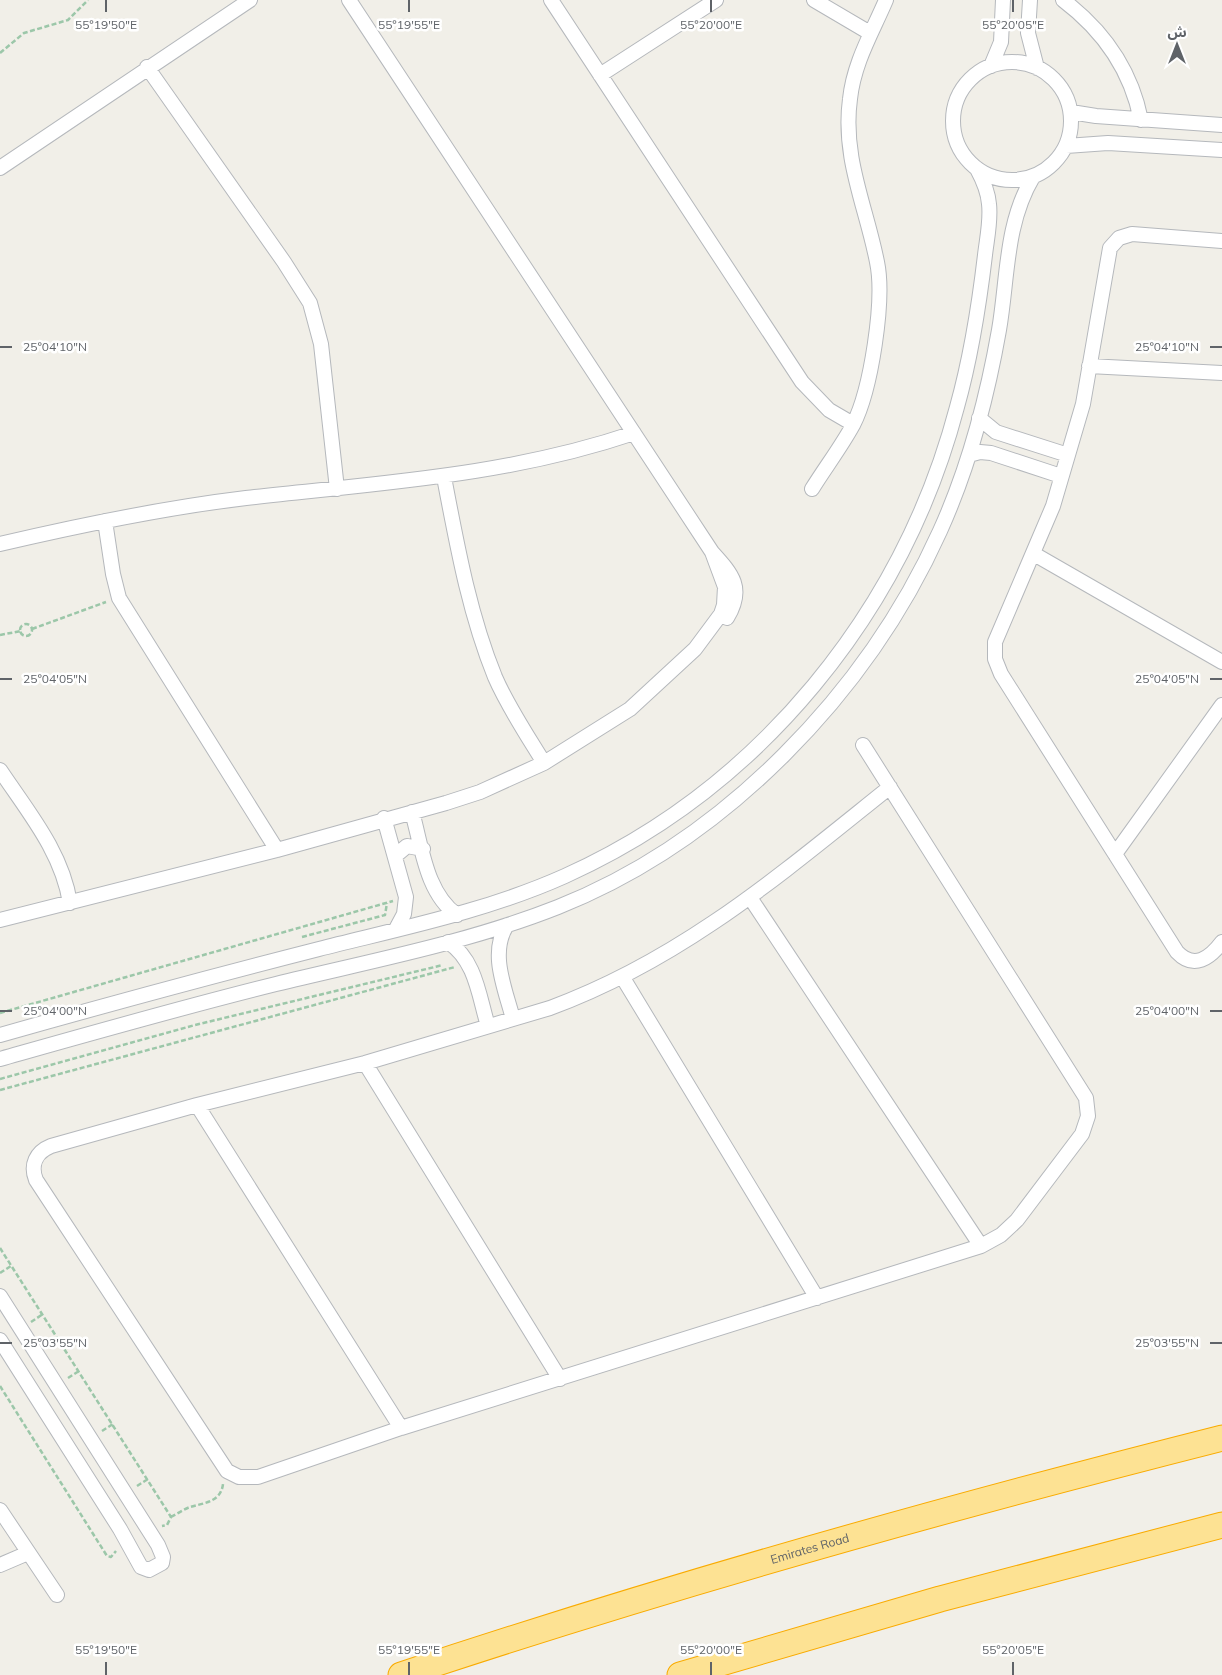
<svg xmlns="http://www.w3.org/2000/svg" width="1222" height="1675" font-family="Mulish,'Noto Sans Arabic',sans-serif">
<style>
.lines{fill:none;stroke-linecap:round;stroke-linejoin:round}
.street-casing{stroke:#b5b8bc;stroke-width:16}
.highway-casing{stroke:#f9ab00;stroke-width:27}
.path{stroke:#9cc7a9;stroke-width:2.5;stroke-dasharray:5 2.5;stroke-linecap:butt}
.street{stroke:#fff;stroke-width:14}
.highway{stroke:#fde293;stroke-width:25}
.ticks{fill:none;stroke:#5f6368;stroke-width:2}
.labels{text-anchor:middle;stroke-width:5;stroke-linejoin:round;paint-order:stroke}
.street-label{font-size:12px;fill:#5f6368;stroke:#fff}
.ticks-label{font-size:12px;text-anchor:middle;fill:#5f6368;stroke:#fff;stroke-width:5;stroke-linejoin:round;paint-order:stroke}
</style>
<rect width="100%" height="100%" fill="#f1efe8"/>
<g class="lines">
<defs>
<path id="street" d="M349,0L712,552C732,574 745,588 727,618
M551,0L802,382L829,410L853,424
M814,0L870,33
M1030,0L1028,33L1037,68
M1063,0C1104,31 1131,70 1141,120
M953 121a59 59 0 1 1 118 0a59 59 0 1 1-118 0Z
M991,66L1001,42L1003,0
M147,67L284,262L310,303L321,344L337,489
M600,75L716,0
M1071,112L1096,116L1222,125
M1066,146L1108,143L1222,150
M0,168L250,0
M1222,241L1132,234L1119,238L1110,248L1083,404L1053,506L995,642V659L1001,674L1177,952C1194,970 1210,958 1222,942
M1089,366L1222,373
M979,418L996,432L1068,455
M969,455L980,452L991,453L1061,476
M444,477C457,545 469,613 495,677C508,707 527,735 544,763
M812,489C825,468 841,447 853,425C871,390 885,300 877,262C866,206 842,157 850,99C854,62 872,33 886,0
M105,521L113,574L119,598L277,850
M0,544C81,525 163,508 246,498C378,483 507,476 634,433
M1034,554L1222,662
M863,745L1086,1098L1088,1116L1082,1134L1017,1220L1001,1235L981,1246L401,1428L258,1477H239L227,1471L36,1180C30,1165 36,1152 51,1146L197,1105L365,1063L550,1008C683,959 781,874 890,787
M0,770C28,812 62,852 70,903
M412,812C422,847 426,893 457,915
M384,818L406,897L404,914L396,929
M1115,854L1222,705
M395,856L407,846L423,849
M751,899L981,1246
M0,920L277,850L446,803L480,792L544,763L630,709L695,649L721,614L724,605L725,587L712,552
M507,925C489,953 505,988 513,1019
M448,942C476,960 479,997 488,1026
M623,978L817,1298
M0,1035C106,1005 213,976 319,949C402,928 487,911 565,876C760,788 903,612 957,407C971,357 979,306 985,255C987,238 991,220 989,204C988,191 983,180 977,169
M0,1059C92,1033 183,1007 276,984C370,961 467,943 558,907C724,841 867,693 940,531C969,467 987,398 999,330C1008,278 1005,224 1033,177
M365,1063L560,1379
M197,1105L401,1428
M0,1296L158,1545L163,1557L162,1563L149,1570L141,1567L120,1529L0,1340
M0,1510L57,1595
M0,1565L28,1553"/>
<g id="highway">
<path id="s1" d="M401,1675C671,1585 946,1508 1222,1438"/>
<path d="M680,1675L940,1599L1222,1525"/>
</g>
</defs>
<use href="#street" class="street-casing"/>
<use href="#highway" class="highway-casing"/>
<path class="path" d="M0,53L24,33L68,20L88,0
M20 630a6 6 0 1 1 12 0a6 6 0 1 1-12 0Z
M32,629L106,602
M0,635L21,631
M302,937L385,915L387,903
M0,1013L393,901
M0,1079L195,1025L443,965
M0,1090L455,967
M0,1248L171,1517L167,1525L162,1526
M0,1273L11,1266
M31,1322L43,1314
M68,1378L79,1371
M0,1386L107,1556L111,1557L116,1551
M102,1431L113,1424
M137,1486L148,1479
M171,1517C177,1514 184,1509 190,1507C204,1503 221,1502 223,1484"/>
<use href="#street" class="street"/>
<use href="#highway" class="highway"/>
</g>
<path class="ticks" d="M106,0V12M409,0V12M711,0V12M1013,0V12M0,347H12M1210,347H1222M0,679H12M1210,679H1222M0,1011H12M1210,1011H1222M0,1343H12M1210,1343H1222M106,1662V1675M409,1662V1675M711,1662V1675M1013,1662V1675"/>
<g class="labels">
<g class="street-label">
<text dy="4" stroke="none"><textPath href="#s1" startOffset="428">Emirates Road</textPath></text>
</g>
</g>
<g class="ticks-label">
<text x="106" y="29">55°19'50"E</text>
<text x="409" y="29">55°19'55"E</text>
<text x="711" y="29">55°20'00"E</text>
<text x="1013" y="29">55°20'05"E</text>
<text x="55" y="351">25°04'10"N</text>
<text x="1167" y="351">25°04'10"N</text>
<text x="55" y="683">25°04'05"N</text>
<text x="1167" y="683">25°04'05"N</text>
<text x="55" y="1015">25°04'00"N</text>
<text x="1167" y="1015">25°04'00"N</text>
<text x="55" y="1347">25°03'55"N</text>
<text x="1167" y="1347">25°03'55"N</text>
<text x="106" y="1654">55°19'50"E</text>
<text x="409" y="1654">55°19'55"E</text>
<text x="711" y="1654">55°20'00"E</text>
<text x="1013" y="1654">55°20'05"E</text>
</g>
<g transform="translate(1177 45)" stroke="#ffffff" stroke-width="4" paint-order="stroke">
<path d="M0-4L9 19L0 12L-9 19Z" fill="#5f6368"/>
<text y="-8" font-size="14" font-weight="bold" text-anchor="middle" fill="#5f6368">ش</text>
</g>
</svg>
